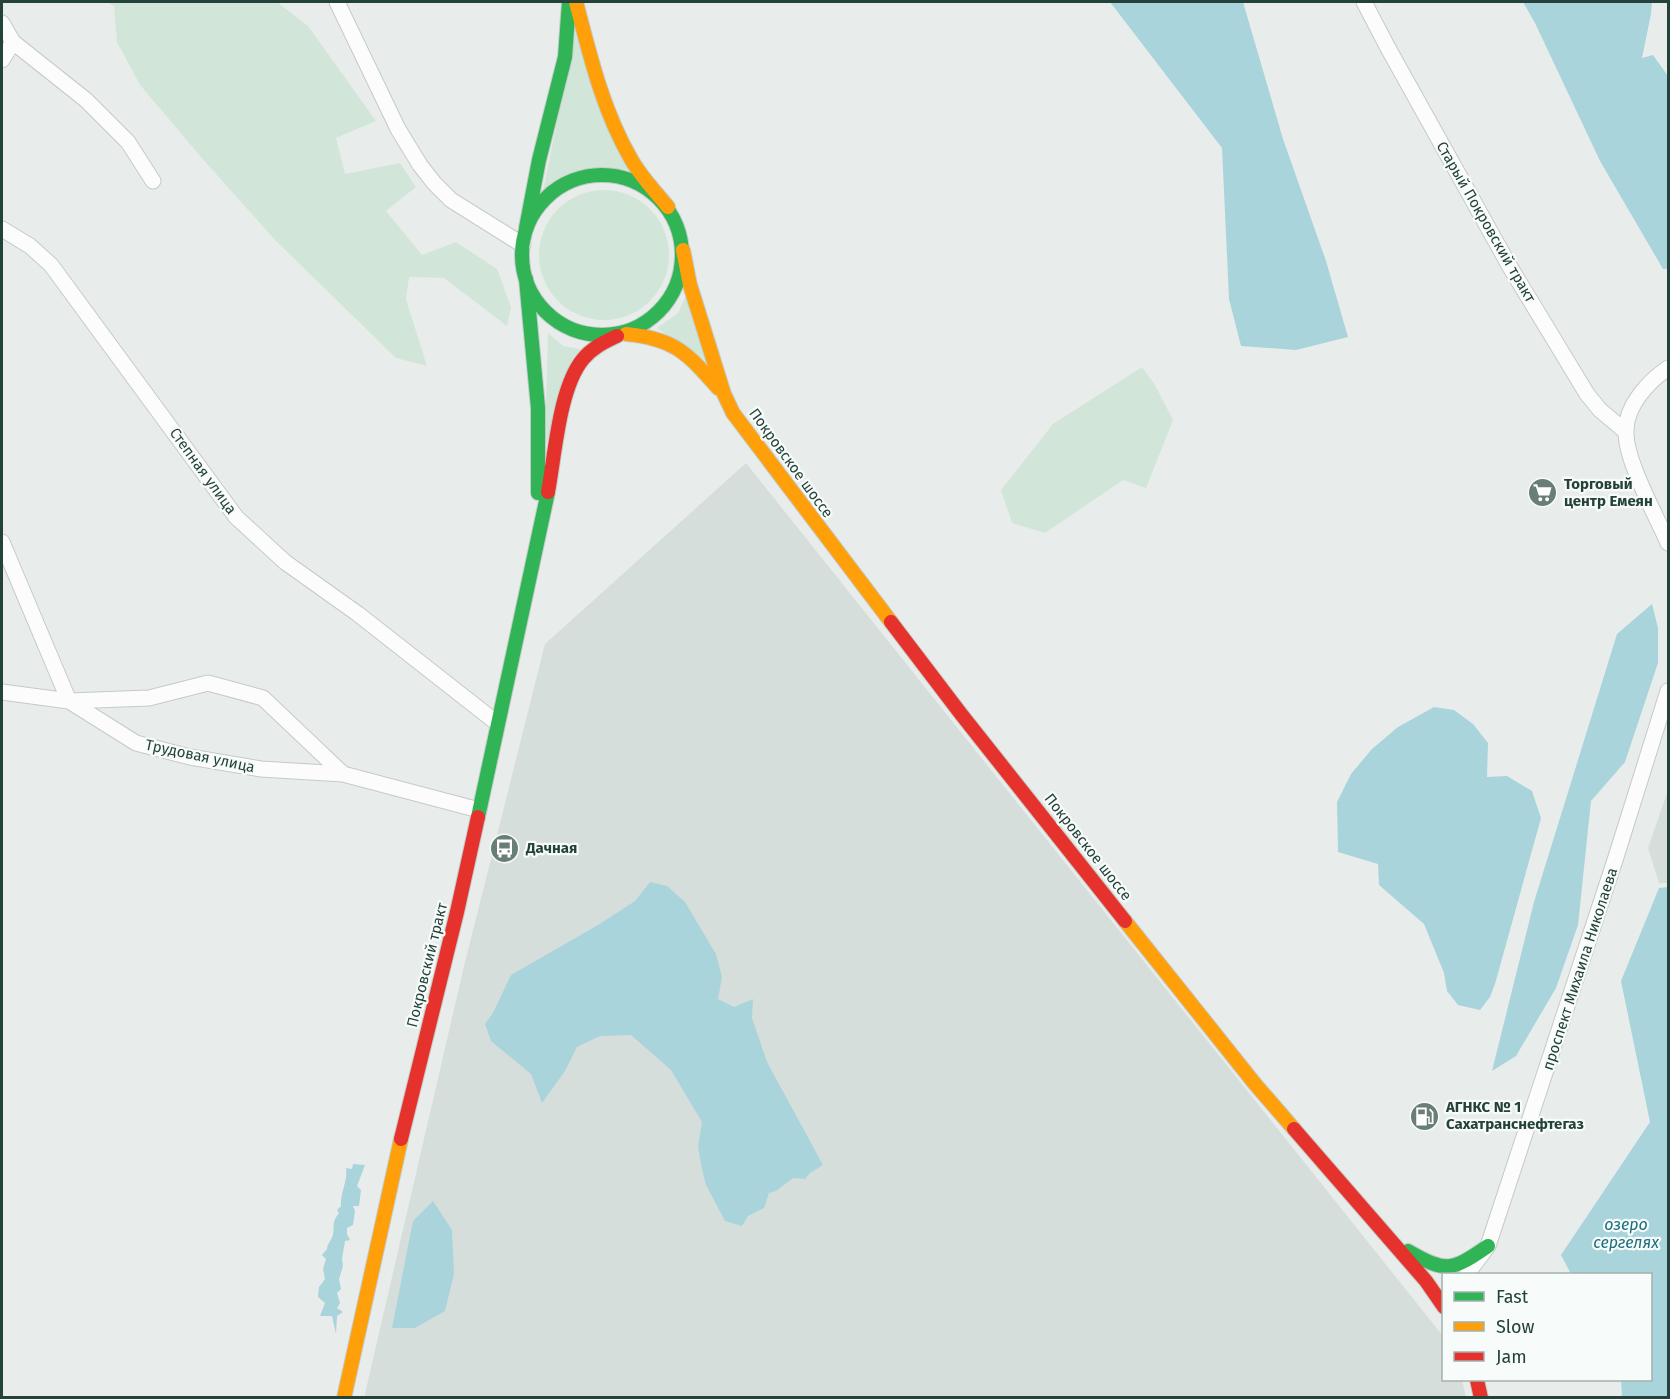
<svg xmlns="http://www.w3.org/2000/svg" width="1670" height="1399" font-family="'Fira Sans',sans-serif">
<style>
.built{fill:#d6dedb}
.green{fill:#d1e6d8}
.water{fill:#a9d4db}
.lines{fill:none;stroke-linecap:round;stroke-linejoin:round}
.street-casing{stroke:#c5cac8;stroke-width:17}
.fast-casing{stroke:#c3cbc8;stroke-width:16}
.slow-casing{stroke:#c3cbc8;stroke-width:16}
.jam-casing{stroke:#c3cbc8;stroke-width:16}
.street{stroke:#fcfcfc;stroke-width:15}
.fast{stroke:#30b455;stroke-width:14}
.slow{stroke:#ff9f0a;stroke-width:14}
.jam{stroke:#e5322d;stroke-width:14}
.labels{text-anchor:middle;stroke-width:4.5;stroke-linejoin:round;paint-order:stroke}
.street-label{font-size:15px;fill:#24423a;stroke:#f7fbf9}
.poi-label{font-size:15px;font-weight:bold;fill:#24423a;stroke:#f7fbf9;text-anchor:start}
.water-label{font-size:16px;font-style:italic;fill:#1c6f80;stroke:#f7fbf9}
</style>
<rect width="100%" height="100%" fill="#e8edeb"/>
<path class="built" d="M746,463L1443,1336L1444,1380H1462L1466,1397L364,1398L464,966L545,644Z
M1668,790V883H1659L1648,848Z"/>
<path class="green" d="M107,2H277L308,26L376,121L336,138L345,174L400,163L416,187L386,211L422,255L456,242L497,269L511,307L507,326L444,278L409,277L406,299L427,366L396,358L274,239L200,156L140,85L117,42L114,6Z
M575,33L638,171L601,167L543,191Z
M539 255a65 65 0 1 1 130 0a65 65 0 1 1-130 0Z
M688,291L713,366L657,328L678,313Z
M548,333L563,346L580,349L545,447Z
M1142,367L1155,385L1173,420L1146,488L1123,480L1045,533L1012,523L1001,490L1053,424Z"/>
<path class="water" d="M1110,2H1243L1283,139L1326,261L1348,337L1296,350L1241,346L1229,299L1222,148Z
M1523,2H1652L1651,14L1642,58L1653,55L1668,76V269H1663L1600,161L1535,23Z
M1652,604L1658,628V663L1625,762L1591,801L1578,925L1556,988L1516,1056L1492,1071L1534,902L1617,634Z
M1434,707L1454,710L1473,724L1488,743L1487,777L1507,776L1532,791L1541,818L1495,984L1490,997L1480,1010L1458,1005L1447,991L1444,973L1424,924L1379,885L1378,864L1338,852L1337,802L1351,774L1372,749L1398,727Z
M650,882L667,886L685,902L716,954L722,977L718,999L734,1007L753,999L752,1018L767,1062L823,1165L810,1173L805,1179L793,1178L776,1191L769,1193L764,1208L748,1216L742,1226L725,1221L706,1185L702,1169L698,1147L702,1122L671,1070L631,1035L600,1036L577,1047L565,1071L542,1103L531,1074L491,1041L485,1024L493,1013L511,975L598,925L635,901Z
M1668,887V1397H1622L1621,1380H1650V1274H1571L1561,1255L1650,1122L1621,981L1659,888Z
M353,1164L365,1165L357,1186L361,1190L359,1206H353L355,1211L353,1225L347,1228V1234L350,1240L345,1241L342,1259L343,1266L339,1279L341,1289L337,1293L340,1303L337,1308L343,1312L337,1316L336,1334L332,1316H320L325,1303L318,1297L319,1287L325,1279L323,1269L326,1259L322,1255L327,1249C328,1242 332,1240 333,1234C335,1223 331,1224 339,1213L337,1210L341,1206C340,1193 348,1181 346,1168L352,1169Z
M433,1201L452,1230L454,1274L445,1311L415,1328H392L413,1221Z"/>
<g class="lines">
<defs>
<path id="street" d="M337,2L398,129L420,165L434,183L451,200L523,245
M1364,2L1388,48L1510,267L1587,394L1600,410L1625,431
M2,23L13,42L2,60
M13,42L86,100L128,142L153,181
M2,229L30,246L51,265L236,517L285,562L358,614L497,723
M1668,368C1649,381 1626,405 1626,431C1625,460 1656,515 1668,543
M2,542L69,701L136,743L190,757L261,769L343,774
M2,692L69,701L149,698L208,683L263,698L343,774L479,810
M1467,1274L1488,1246L1616,857L1668,691"/>
<path id="fast" d="M522 255a80 80 0 1 1 160 0a80 80 0 1 1-160 0Z
M526,228L539,160L565,57L569,2
M526,279L538,408V493
M478,817L548,492
M1408,1251C1446,1273 1452,1271 1488,1246"/>
<path id="slow" d="M576,2C590,56 603,111 631,159C641,177 655,191 668,207
M683,250L690,285L724,394L733,413L891,622
M626,334C674,338 688,354 718,388
M1125,921L1255,1084L1294,1129
M344,1398L401,1139"/>
<path id="jam" d="M548,492C555,455 559,388 583,359C592,348 604,342 617,336
M891,622L961,714L1125,921
M1294,1129L1426,1281L1444,1307
M401,1139L457,912L478,817
M1477,1380L1481,1398"/>
</defs>
<use href="#street" class="street-casing"/>
<use href="#fast" class="fast-casing"/>
<use href="#slow" class="slow-casing"/>
<use href="#jam" class="jam-casing"/>
<use href="#street" class="street"/>
<use href="#fast" class="fast"/>
<use href="#slow" class="slow"/>
<use href="#jam" class="jam"/>
</g>
<defs>
<symbol id="supermarket-disc" viewBox="-11 -11 22 22"><circle r="9.5" fill="#697e78" stroke="#f7fbf9"/><path d="M-6-5.5h2.5l.6 2H6L4.5 2H-2.5L-4.4-4H-6ZM-1.5 3.2a1.3 1.3 0 1 0 .1 0ZM3 3.2a1.3 1.3 0 1 0 .1 0Z" fill="#fff"/></symbol>
<symbol id="bus-disc" viewBox="-11 -11 22 22"><circle r="9.5" fill="#697e78" stroke="#f7fbf9"/><path d="M-5-6H5V4H4V6H2V4H-2V6H-4V4H-5ZM-3.5-4V0h7V-4ZM-3.5 1.2v1.5H-2V1.2ZM2 1.2v1.5H3.5V1.2Z" fill="#fff"/></symbol>
<symbol id="fuel-disc" viewBox="-11 -11 22 22"><circle r="9.5" fill="#697e78" stroke="#f7fbf9"/><path d="M-5.5-6h7V0h2V4h1.3V-2.5L3-4.5l.8-.8L6-3V5H2.5V1h-1V6h-7ZM-4.2-4.7v3.2H.2V-4.7Z" fill="#fff"/></symbol>
</defs>
<g fill-rule="evenodd">
<use href="#supermarket-disc" x="1526" y="476" width="33" height="33"/>
<use href="#bus-disc" x="488" y="832" width="33" height="33"/>
<use href="#fuel-disc" x="1408" y="1100" width="33" height="33"/>
</g>
<g class="labels">
<g class="street-label">
<text transform="translate(1486 222) rotate(60)" y="5">Старый Покровский тракт</text>
<text transform="translate(791 463) rotate(54)" y="5">Покровское шоссе</text>
<text transform="translate(203 471) rotate(54)" y="5">Степная улица</text>
<text transform="translate(200 756) rotate(12)" y="5">Трудовая улица</text>
<text transform="translate(1088 847) rotate(52)" y="5">Покровское шоссе</text>
<text transform="translate(427 965) rotate(-76)" y="5">Покровский тракт</text>
<text transform="translate(1580 969) rotate(-72)" y="5">проспект Михаила Николаева</text>
</g>
<g class="poi-label">
<text x="1564" y="489">Торговый<tspan x="1564" dy="17">центр Емеян</tspan></text>
<text x="526" y="853">Дачная</text>
<text x="1446" y="1112">АГНКС № 1<tspan x="1446" dy="17">Сахатранснефтегаз</tspan></text>
</g>
<g class="water-label">
<text x="1626" y="1230">озеро<tspan x="1626" dy="18">сергелях</tspan></text>
</g>
</g>
<rect width="1670" height="1399" fill="none" stroke="#24423a" stroke-width="6"/>
<rect x="1442" y="1273" width="210" height="108" fill="#f7fbf9" stroke="#a3b1ad" stroke-width="1.5"/>
<rect x="1454" y="1292" width="30" height="9" fill="#30b455" stroke="#a3b1ad" stroke-width="1.5"/>
<text x="1496" y="1303" font-size="18" fill="#24423a">Fast</text>
<rect x="1454" y="1322" width="30" height="9" fill="#ff9f0a" stroke="#a3b1ad" stroke-width="1.5"/>
<text x="1496" y="1333" font-size="18" fill="#24423a">Slow</text>
<rect x="1454" y="1352" width="30" height="9" fill="#e5322d" stroke="#a3b1ad" stroke-width="1.5"/>
<text x="1496" y="1363" font-size="18" fill="#24423a">Jam</text>
</svg>
